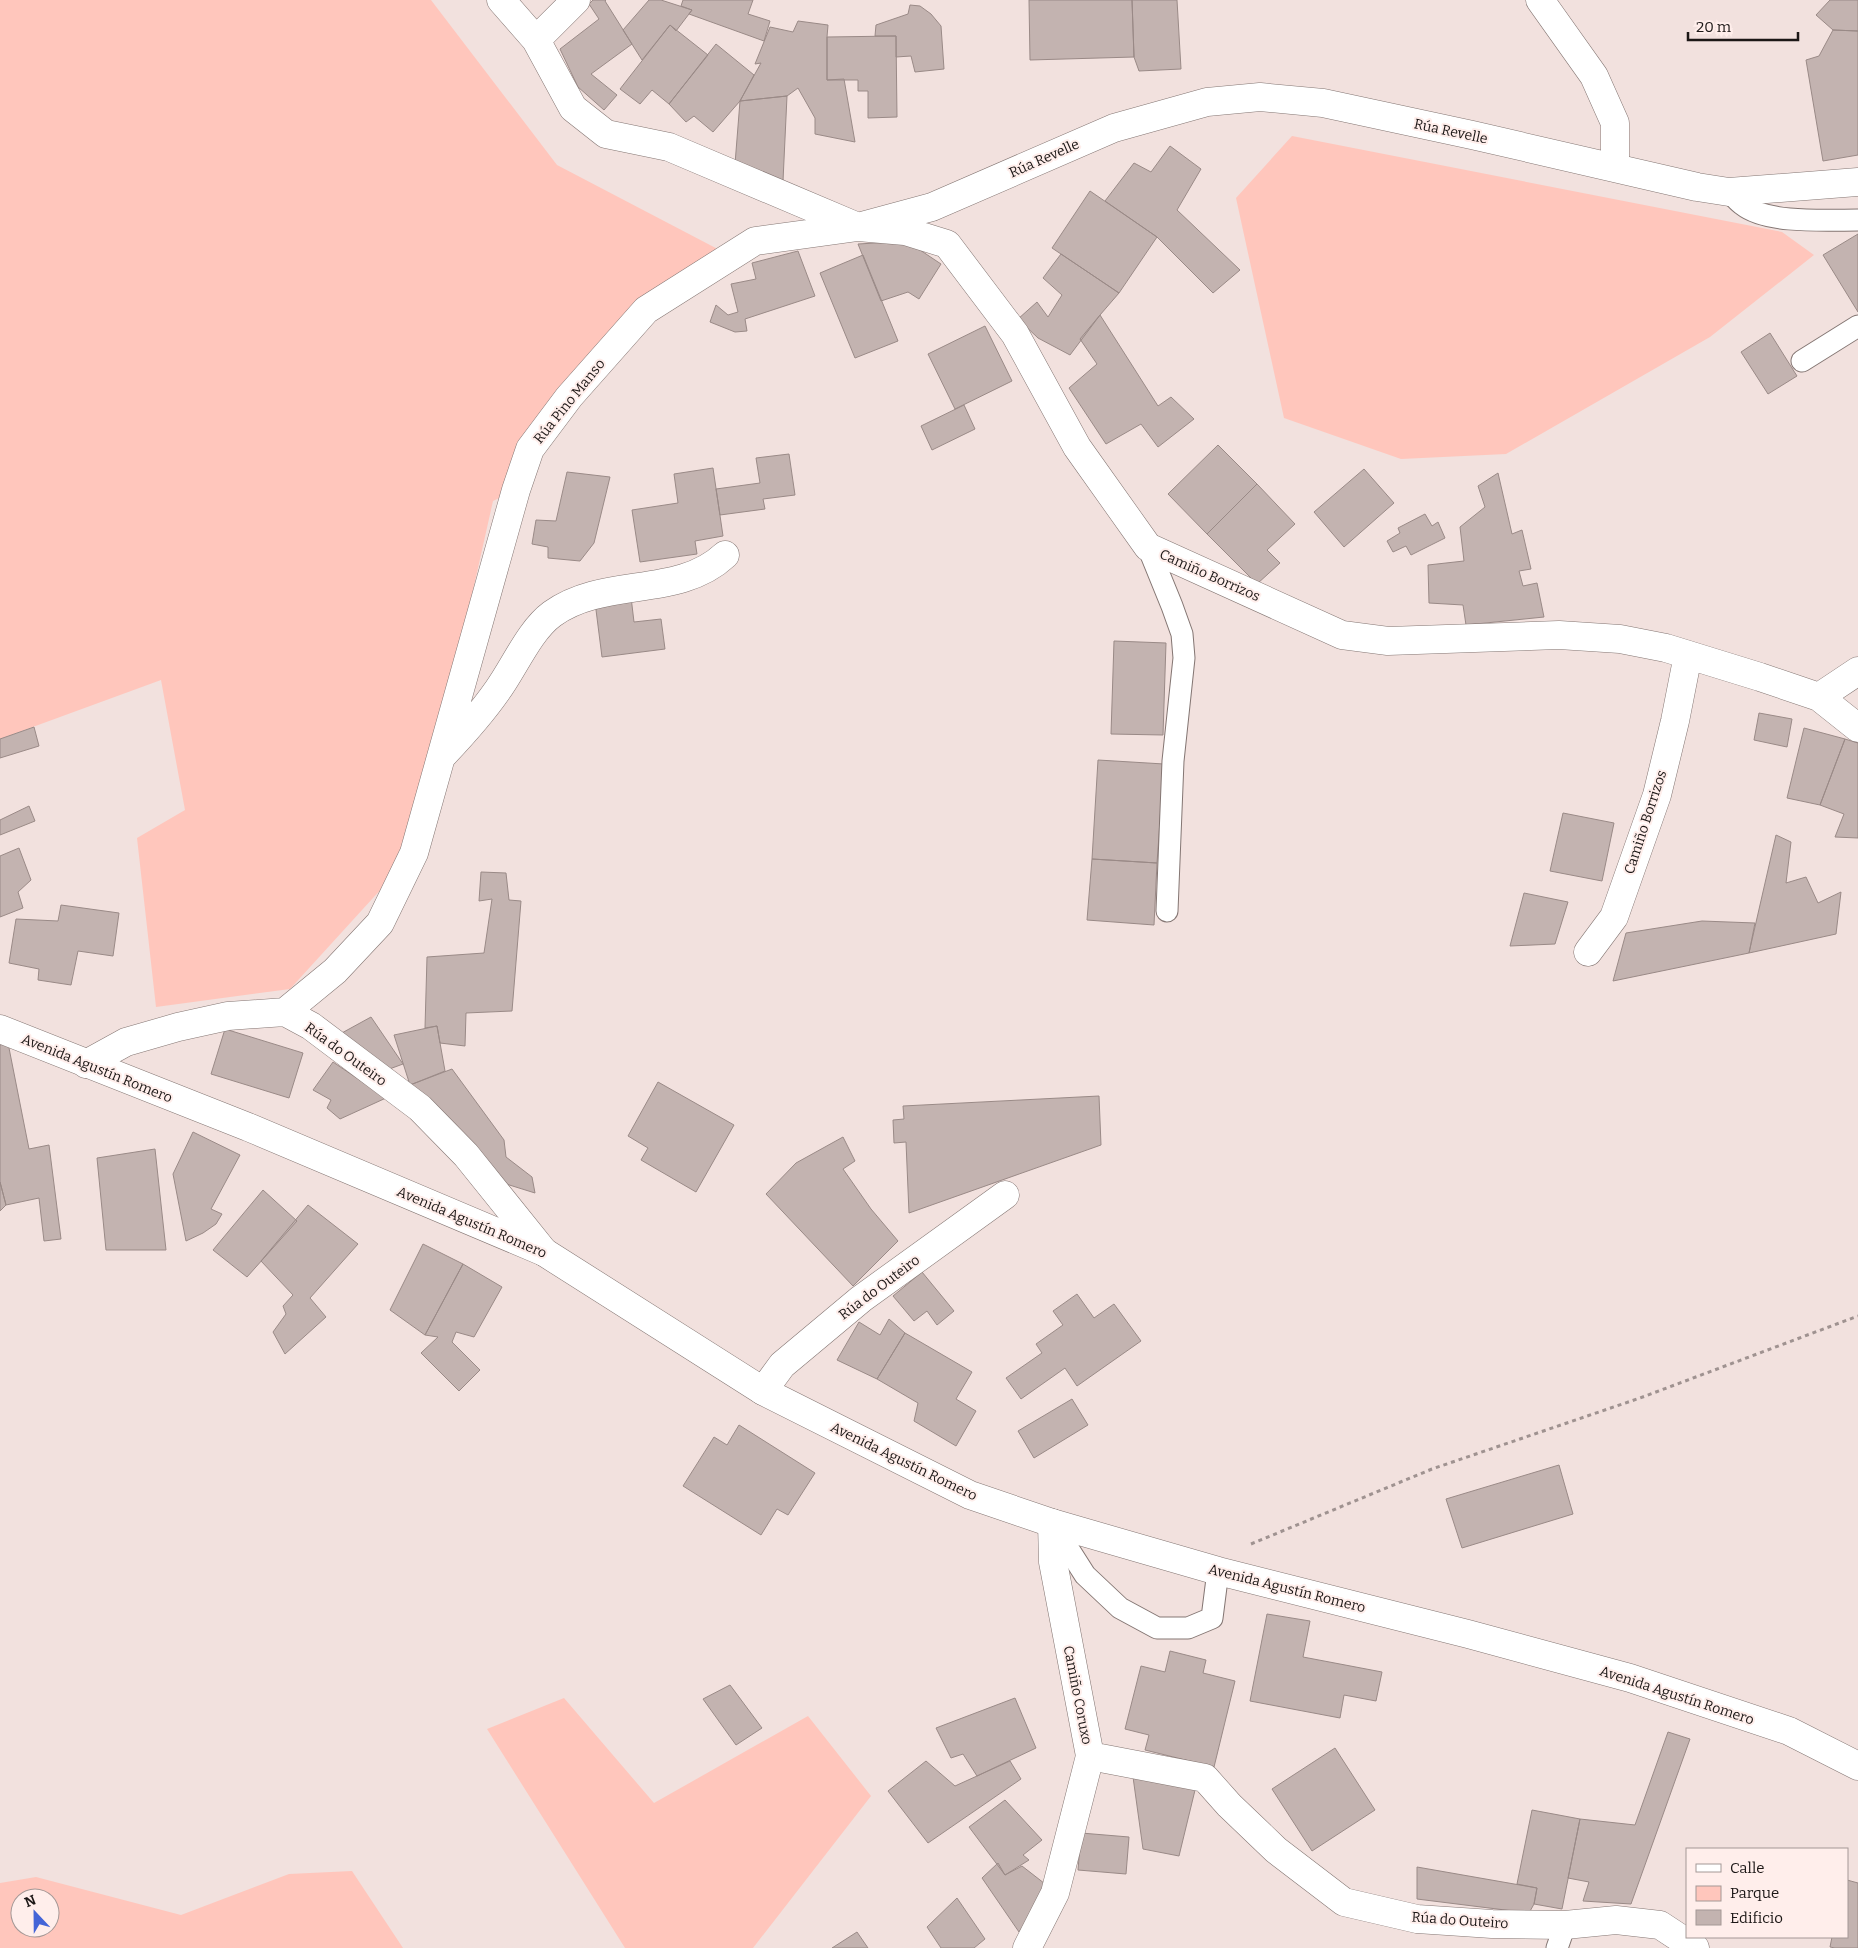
<svg xmlns="http://www.w3.org/2000/svg" width="1858" height="1948" font-family="Bitter,serif">
<style>
.green{fill:#ffc6bc;fill-rule:evenodd}
.building{fill:#c3b3b0;stroke:#9a8a87}
.lines{fill:none;stroke-linecap:round;stroke-linejoin:round}
.lane-casing{stroke:#847673;stroke-width:23}
.street-casing{stroke:#847673;stroke-width:29}
.secondary-casing{stroke:#847673;stroke-width:29}
.path{stroke:#9f9290;stroke-width:3;stroke-dasharray:4 4;stroke-linecap:butt}
.lane{stroke:#fff;stroke-width:21}
.street{stroke:#fff;stroke-width:28}
.secondary{stroke:#fff;stroke-width:28}
.labels{text-anchor:middle;stroke-width:4;stroke-linejoin:round;paint-order:stroke}
.street-label{font-size:14px;fill:#1c1716;stroke:#ffeeeb}
</style>
<rect width="100%" height="100%" fill="#f2e1de"/>
<path class="green" d="M0,0H431L557,165L731,256L646,310L516,490L493,501L414,853L290,989L156,1007L137,838L185,810L161,680L0,739Z
M1292,136L1782,232L1814,255L1710,337L1506,454L1401,459L1284,418L1236,198Z
M564,1698L654,1803L808,1716L871,1796L753,1948H625L487,1729Z
M352,1871L403,1948H0V1883L36,1877L181,1915L289,1874ZM20,1898H50V1928H20Z"/>
<path class="building" d="M593,0H606L605,1L632,44L591,74L617,95L604,110L578,87L560,49L599,19L589,4Z
M649,0H661L692,10L676,31L670,25L642,60L623,30Z
M683,0H753L748,14L770,21L764,41L689,14L692,10L681,6Z
M1029,0H1132L1134,57L1030,60Z
M1132,0H1177L1181,69L1139,71L1134,57Z
M1830,0H1858V31L1833,30L1816,15Z
M910,5L920,6L931,14L941,26L944,69L915,72L911,56L896,57V36H875L876,25L908,14Z
M798,21L828,25L827,37V80L844,79L855,142L815,134V118L798,88L787,96L740,101L761,63L755,64L770,27L793,32Z
M670,25L708,55L669,104L652,90L640,104L620,89Z
M1833,30L1858,31V155L1823,161L1806,60L1819,56Z
M896,36L897,117L868,118V91H858V80H827V37Z
M716,44L754,75L740,101L713,132L694,116L686,122L669,104Z
M787,96L783,181L735,164L740,101Z
M1170,146L1201,169L1177,210L1240,270L1213,293L1157,237L1105,201L1134,163L1151,172Z
M1090,191L1157,237L1119,293L1052,248Z
M1858,234V312L1823,255Z
M892,242L911,244L941,264L919,299L908,292L881,301L858,244Z
M798,251L815,296L745,319L747,331L735,332L710,322L716,305L728,315L738,312L731,284L756,279L752,263Z
M1061,254L1119,293L1100,315L1070,355L1038,338L1018,319L1037,302L1048,317L1062,295L1043,278Z
M863,255L898,341L855,358L820,273Z
M1100,315L1158,406L1171,397L1194,419L1158,447L1141,424L1106,444L1069,388L1097,364L1080,339Z
M985,326L1012,381L955,409L928,354Z
M1770,333L1797,376L1768,394L1741,352Z
M964,405L975,429L932,450L921,426Z
M1218,445L1257,484L1207,534L1168,494Z
M789,454L795,495L763,499L765,509L720,515L716,489L760,483L756,458Z
M713,468L723,536L695,541L697,554L640,562L632,510L678,503L674,474Z
M1364,469L1394,503L1344,547L1314,512Z
M567,472L610,477L594,543L580,561L548,558V547L532,544L536,520L556,521Z
M1498,473L1512,534L1522,530L1531,569L1519,571L1523,586L1537,583L1544,617L1466,625L1463,605L1429,603L1428,565L1464,561L1460,527L1485,507L1478,486Z
M1257,484L1295,524L1267,550L1280,563L1257,584L1207,534Z
M1425,514L1432,526L1438,522L1445,538L1411,555L1406,546L1393,552L1387,541L1400,533L1398,528Z
M631,597L634,622L661,619L665,649L602,657L595,602Z
M1114,641L1166,643L1163,735L1111,734Z
M1759,713L1792,719L1787,747L1754,740Z
M34,727L39,746L0,758V739Z
M1804,728L1845,739L1820,805L1787,798Z
M1845,739L1858,743V838L1835,837L1844,814L1820,805Z
M1098,760L1164,764L1157,863L1092,859Z
M29,806L35,821L0,835V820Z
M1563,813L1614,823L1602,881L1550,871Z
M1776,835L1791,842L1786,883L1806,877L1818,903L1841,892L1836,934L1749,953Z
M19,848L31,880L18,892L23,908L0,917V856Z
M1092,859L1157,863L1154,925L1087,920Z
M481,872L506,873L509,900L521,901L512,1011L466,1013L465,1046L440,1043L437,1026L425,1028L427,957L484,953L492,899L479,901Z
M1524,893L1568,902L1555,944L1510,946Z
M61,905L119,913L113,956L78,951L71,985L38,980L39,969L9,963L16,919L58,921Z
M1702,921L1755,923L1749,953L1613,981L1626,933Z
M371,1017L403,1064L384,1071L340,1034Z
M437,1026L445,1071L410,1085L394,1035Z
M225,1029L303,1053L289,1098L211,1074Z
M8,1043L29,1149L49,1145L61,1239L44,1241L39,1198L6,1205L0,1182V1045Z
M333,1062L386,1098L340,1119L327,1108L331,1100L313,1090Z
M452,1069L504,1140L506,1157L532,1177L535,1193L503,1183L410,1085Z
M658,1082L734,1125L696,1192L641,1160L648,1148L628,1136Z
M1099,1096L1101,1145L909,1213L906,1142L894,1143L893,1120L904,1119L903,1106Z
M193,1132L240,1155L211,1209L222,1214L216,1224L203,1233L186,1241L173,1174Z
M843,1137L855,1161L843,1169L871,1209L898,1241L853,1286L766,1194L796,1163Z
M155,1149L166,1250H106L97,1158Z
M0,1182L6,1205L0,1211Z
M263,1190L297,1221L247,1277L213,1250Z
M308,1205L358,1244L310,1298L326,1317L285,1354L273,1332L286,1314L283,1306L293,1295L261,1261Z
M423,1244L463,1264L425,1335L390,1310Z
M463,1264L502,1287L474,1337L456,1332L452,1342L480,1370L459,1391L421,1353L438,1337L425,1335Z
M922,1272L954,1311L937,1325L927,1311L914,1321L893,1296Z
M1077,1294L1094,1318L1114,1304L1141,1341L1077,1386L1065,1368L1021,1399L1006,1378L1042,1353L1036,1344L1063,1325L1053,1311Z
M889,1319L905,1333L877,1379L837,1360L859,1322L880,1335Z
M905,1333L972,1372L956,1399L976,1411L956,1446L914,1421L918,1403L877,1379Z
M1072,1399L1088,1425L1034,1458L1018,1431Z
M739,1425L815,1473L788,1515L777,1509L761,1535L683,1486L714,1437L727,1445Z
M1559,1465L1573,1514L1462,1548L1446,1499Z
M1267,1614L1310,1621L1303,1657L1382,1672L1376,1701L1344,1695L1340,1718L1250,1701Z
M1170,1651L1206,1660L1203,1673L1235,1681L1214,1767L1145,1750L1149,1735L1125,1729L1141,1666L1165,1672Z
M730,1685L762,1728L736,1745L703,1699Z
M1015,1698L1036,1748L977,1776L963,1754L951,1758L936,1728Z
M1668,1732L1690,1739L1631,1904L1583,1901L1589,1882L1568,1878L1580,1819L1635,1825Z
M1335,1748L1375,1810L1312,1851L1272,1789Z
M926,1761L955,1786L1010,1761L1021,1779L928,1843L888,1791Z
M1133,1777L1196,1786L1179,1856L1143,1849Z
M1005,1800L1042,1840L1023,1855L1029,1860L1005,1875L969,1827Z
M1532,1810L1580,1819L1562,1909L1534,1904L1537,1888L1517,1884Z
M1081,1833L1129,1837L1126,1874L1078,1870Z
M998,1863L1005,1875L1022,1866L1049,1887L1019,1932L982,1878Z
M1417,1867L1537,1888L1534,1904L1529,1913L1417,1899Z
M1847,1880L1858,1883V1948H1835L1830,1947L1832,1937H1847Z
M957,1898L985,1939L974,1948H941L927,1927Z
M857,1932L868,1948H832Z"/>
<g class="lines">
<defs>
<path id="lane" d="M1729,192C1734,196 1738,202 1743,205C1767,224 1828,220 1858,220
M1802,361L1858,326
M1148,547L1172,606L1182,634L1184,658L1173,761L1167,911
M1052,1523L1085,1575L1120,1608L1157,1628H1188L1212,1618L1218,1571
M1557,1948L1565,1925"/>
<path id="street" d="M501,0L536,40L573,108L606,134L669,147L858,227L905,231L947,244L1015,334L1077,447L1148,547L1342,635L1388,641L1559,635L1620,639L1666,648L1760,677L1819,697L1858,728
M1540,0L1594,76L1615,123V168
M536,40L576,0
M1819,697L1858,671
M443,755C462,735 481,714 497,691C514,668 529,631 552,614C605,576 678,599 725,555
M1588,952L1614,917L1657,795L1675,721L1688,655
M285,1012L335,971L380,923L414,853L516,490L530,449L569,397L646,310L755,241L858,227L932,207L1114,128L1207,102L1260,97L1323,103L1472,135L1697,187L1729,192L1858,182
M86,1064L126,1042L178,1027L228,1016L285,1012L311,1026L420,1108L466,1155L544,1252
M763,1391L782,1365L861,1299L1005,1195
M1090,1756L1205,1778L1229,1805L1276,1850L1344,1902L1417,1919L1492,1924L1565,1925L1616,1920L1660,1925L1695,1948
M1027,1948L1055,1893L1090,1756L1053,1562L1052,1523"/>
<path id="secondary" d="M0,1029L248,1127L544,1252L763,1391L970,1495L1052,1523L1218,1571L1468,1634L1630,1678L1789,1731L1858,1766"/>
</defs>
<use href="#lane" class="lane-casing"/>
<use href="#street" class="street-casing"/>
<use href="#secondary" class="secondary-casing"/>
<path class="path" d="M1251,1544L1432,1469L1640,1398L1858,1316"/>
<use href="#lane" class="lane"/>
<use href="#street" class="street"/>
<use href="#secondary" class="secondary"/>
</g>
<g class="labels">
<g class="street-label">
<text transform="translate(1451 131) rotate(12)" y="5">Rúa Revelle</text>
<text transform="translate(1044 158) rotate(-24)" y="5">Rúa Revelle</text>
<text transform="translate(569 401) rotate(-51)" y="5">Rúa Pino Manso</text>
<text transform="translate(1210 575) rotate(24)" y="5">Camiño Borrizos</text>
<text transform="translate(1645 822) rotate(-72)" y="5">Camiño Borrizos</text>
<text transform="translate(346 1054) rotate(36)" y="5">Rúa do Outeiro</text>
<text transform="translate(97 1068) rotate(22)" y="5">Avenida Agustín Romero</text>
<text transform="translate(472 1222) rotate(23)" y="5">Avenida Agustín Romero</text>
<text transform="translate(879 1287) rotate(-37)" y="5">Rúa do Outeiro</text>
<text transform="translate(904 1461) rotate(26)" y="5">Avenida Agustín Romero</text>
<text transform="translate(1287 1588) rotate(14)" y="5">Avenida Agustín Romero</text>
<text transform="translate(1078 1695) rotate(79)" y="5">Camiño Coruxo</text>
<text transform="translate(1677 1695) rotate(18)" y="5">Avenida Agustín Romero</text>
<text transform="translate(1460 1920) rotate(4)" y="5">Rúa do Outeiro</text>
</g>
</g>
<rect x="1686" y="1848" width="162" height="90" fill="#ffeeeb" stroke="#a49896"/>
<rect x="1696" y="1864" width="25" height="8" fill="#ffffff" stroke="#a49896"/>
<text x="1730" y="1873" font-size="15" fill="#1c1716">Calle</text>
<rect x="1696" y="1886" width="25" height="15" fill="#ffc6bc" stroke="#a49896"/>
<text x="1730" y="1898" font-size="15" fill="#1c1716">Parque</text>
<rect x="1696" y="1910" width="25" height="15" fill="#c3b3b0" stroke="#a49896"/>
<text x="1730" y="1923" font-size="15" fill="#1c1716">Edificio</text>
<g transform="translate(35 1913) rotate(338)"><circle r="24" fill="#ffeeeb" stroke="#a49896"/>
<path d="M0-4L9 19L0 12L-9 19Z" fill="#4464d7"/>
<text y="-8" font-size="14" font-weight="bold" text-anchor="middle" fill="#1c1716">N</text>
</g>
<path d="M1688 32v8h110v-8" fill="none" stroke="#1c1716" stroke-width="2.5"/>
<text x="1696" y="32" font-size="15" fill="#1c1716" stroke="#ffeeeb" stroke-width="4" paint-order="stroke">20 m</text>
</svg>
